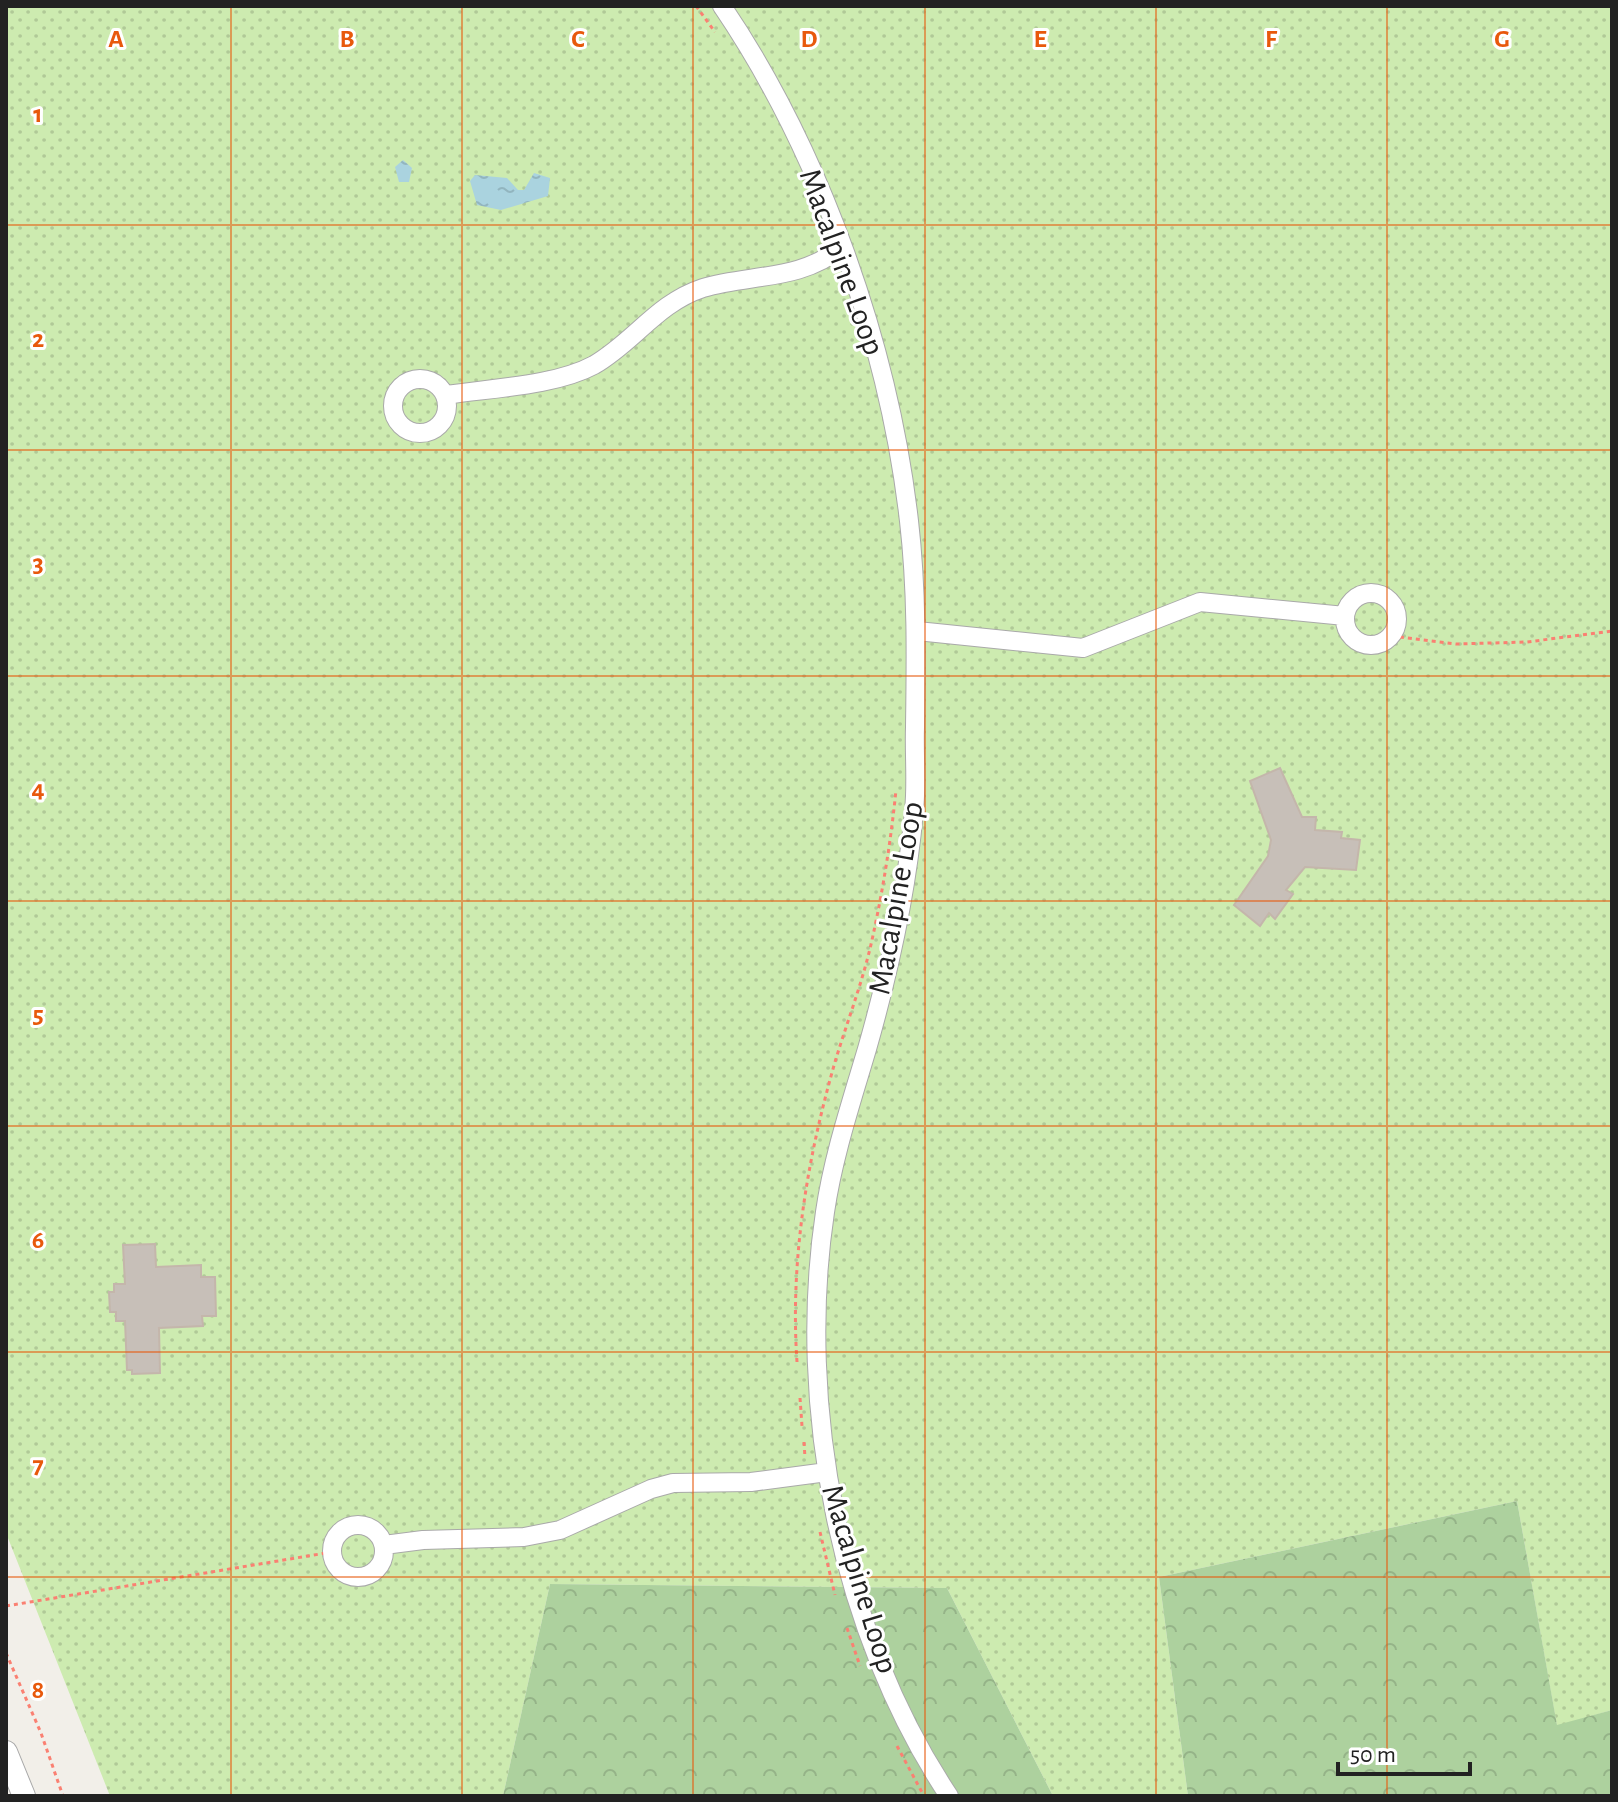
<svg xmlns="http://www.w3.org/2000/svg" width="1618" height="1802" font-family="'Alegreya Sans',sans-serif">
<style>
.grass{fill:url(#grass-dots)}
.forest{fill:url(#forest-crowns)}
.water{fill:url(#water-ripples)}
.building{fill:#c7bfb8;stroke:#c4b6ab;stroke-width:2}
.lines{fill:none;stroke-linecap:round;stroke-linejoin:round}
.minor-casing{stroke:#a9a9a9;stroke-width:20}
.tertiary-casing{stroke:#a9a9a9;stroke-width:24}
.path{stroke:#fa8072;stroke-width:3;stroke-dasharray:4 4;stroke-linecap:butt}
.minor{stroke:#fff;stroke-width:18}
.tertiary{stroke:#fff;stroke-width:22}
.grid{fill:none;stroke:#e8590c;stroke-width:2;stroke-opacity:0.55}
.labels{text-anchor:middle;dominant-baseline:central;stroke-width:6;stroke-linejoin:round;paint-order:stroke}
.street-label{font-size:32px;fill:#222;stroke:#fff}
.grid-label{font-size:26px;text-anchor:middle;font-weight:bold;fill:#e8590c;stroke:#fff;stroke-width:6;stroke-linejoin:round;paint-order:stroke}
</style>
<defs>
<pattern id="grass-dots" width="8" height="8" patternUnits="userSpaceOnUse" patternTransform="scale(2)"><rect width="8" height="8" fill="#cdebb0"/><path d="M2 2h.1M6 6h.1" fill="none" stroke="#b0c997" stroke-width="1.8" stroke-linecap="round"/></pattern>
<pattern id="forest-crowns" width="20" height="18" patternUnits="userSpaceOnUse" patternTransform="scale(2)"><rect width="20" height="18" fill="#add19e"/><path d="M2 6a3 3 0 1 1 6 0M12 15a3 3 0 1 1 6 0" fill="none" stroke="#95b388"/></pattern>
<pattern id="water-ripples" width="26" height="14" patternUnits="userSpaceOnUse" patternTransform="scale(2)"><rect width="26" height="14" fill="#aad3df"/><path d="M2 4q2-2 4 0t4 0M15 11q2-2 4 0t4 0" fill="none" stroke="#92b5bf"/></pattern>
</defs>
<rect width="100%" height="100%" fill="#f2efe9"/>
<path class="grass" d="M6 6H1612V1710L1557 1726 1517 1501 1159 1577 1188 1796H1053L947 1588 550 1584 503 1796H110L6 1533Z"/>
<path class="forest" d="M1517 1501 1557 1725 1612 1710V1796H1188L1159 1577Z
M550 1584 947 1588 1053 1796H503Z"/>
<path class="water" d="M403 160 412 168 409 182H399L395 167Z
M534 173 550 178 548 196 501 210 477 205 470 181 475 175 507 178 518 190H524Z"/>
<path class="building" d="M1280 768 1302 817H1316L1315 830 1342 832 1341 838 1360 840 1356 870 1305 867 1286 890 1293 894 1275 919 1269 913 1260 926 1234 905 1268 856 1271 840 1250 781Z
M155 1244 156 1267 201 1265V1277H215L216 1316H202L203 1326 159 1328 160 1373 132 1374V1370H127L125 1321H116V1312H110L109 1292H114V1284H125L123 1245Z"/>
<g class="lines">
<defs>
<path id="minor" d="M722 6C821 152 889 346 909 521 917 590 916 658 915 727 914 755 917 783 914 811 907 891 889 972 867 1049 851 1103 833 1157 825 1212 796 1405 840 1633 949 1796
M393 406a27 27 0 1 1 54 0a27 27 0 1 1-54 0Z
M446 395C491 388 555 386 594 365 634 342 657 303 703 288 749 274 802 281 841 247
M1345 619a26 26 0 1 1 52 0a26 26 0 1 1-52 0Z
M917 631 1083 648 1200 602 1345 616
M332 1551a26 26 0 1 1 52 0a26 26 0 1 1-52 0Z
M384 1545 423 1540 524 1537 560 1530 651 1489 673 1483 751 1482 827 1472"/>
<path id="tertiary" d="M6 1752 24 1796"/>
</defs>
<use href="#minor" class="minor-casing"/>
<use href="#tertiary" class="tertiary-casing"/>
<path class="path" d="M696 6 715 32
M1392 636 1456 644 1527 642 1612 631
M797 1362C790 1261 807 1159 835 1062 847 1022 863 981 872 940 883 890 891 840 896 790
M800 1398 802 1426
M804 1442 805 1458
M820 1532 835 1595
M6 1606 332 1552
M847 1628 860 1666
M6 1653 41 1733 63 1796
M897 1746 924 1796"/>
<use href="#minor" class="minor"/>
<use href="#tertiary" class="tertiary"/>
</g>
<path class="grid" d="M231 6V1796M462 6V1796M693 6V1796M925 6V1796M1156 6V1796M1387 6V1796M6 225H1612M6 450H1612M6 676H1612M6 901H1612M6 1126H1612M6 1352H1612M6 1577H1612"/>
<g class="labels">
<g class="street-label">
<text transform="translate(842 262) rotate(70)">Macalpine Loop</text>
<text transform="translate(896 898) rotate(-80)">Macalpine Loop</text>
<text transform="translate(860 1579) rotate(73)">Macalpine Loop</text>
</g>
</g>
<g class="grid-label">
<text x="116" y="47">A</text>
<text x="347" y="47">B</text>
<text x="578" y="47">C</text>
<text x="809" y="47">D</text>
<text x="1040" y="47">E</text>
<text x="1271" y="47">F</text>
<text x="1502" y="47">G</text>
<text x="38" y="122">1</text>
<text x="38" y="347">2</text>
<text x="38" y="572">3</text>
<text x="38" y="797">4</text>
<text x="38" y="1023">5</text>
<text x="38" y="1248">6</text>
<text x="38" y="1473">7</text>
<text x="38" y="1698">8</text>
</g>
<rect width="1618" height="1802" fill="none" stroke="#222222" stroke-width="16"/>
<path d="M1338 1762v12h132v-12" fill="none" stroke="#222222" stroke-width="4"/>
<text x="1350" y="1762" font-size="24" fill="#222222" stroke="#ffffff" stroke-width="6" paint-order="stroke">50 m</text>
</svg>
